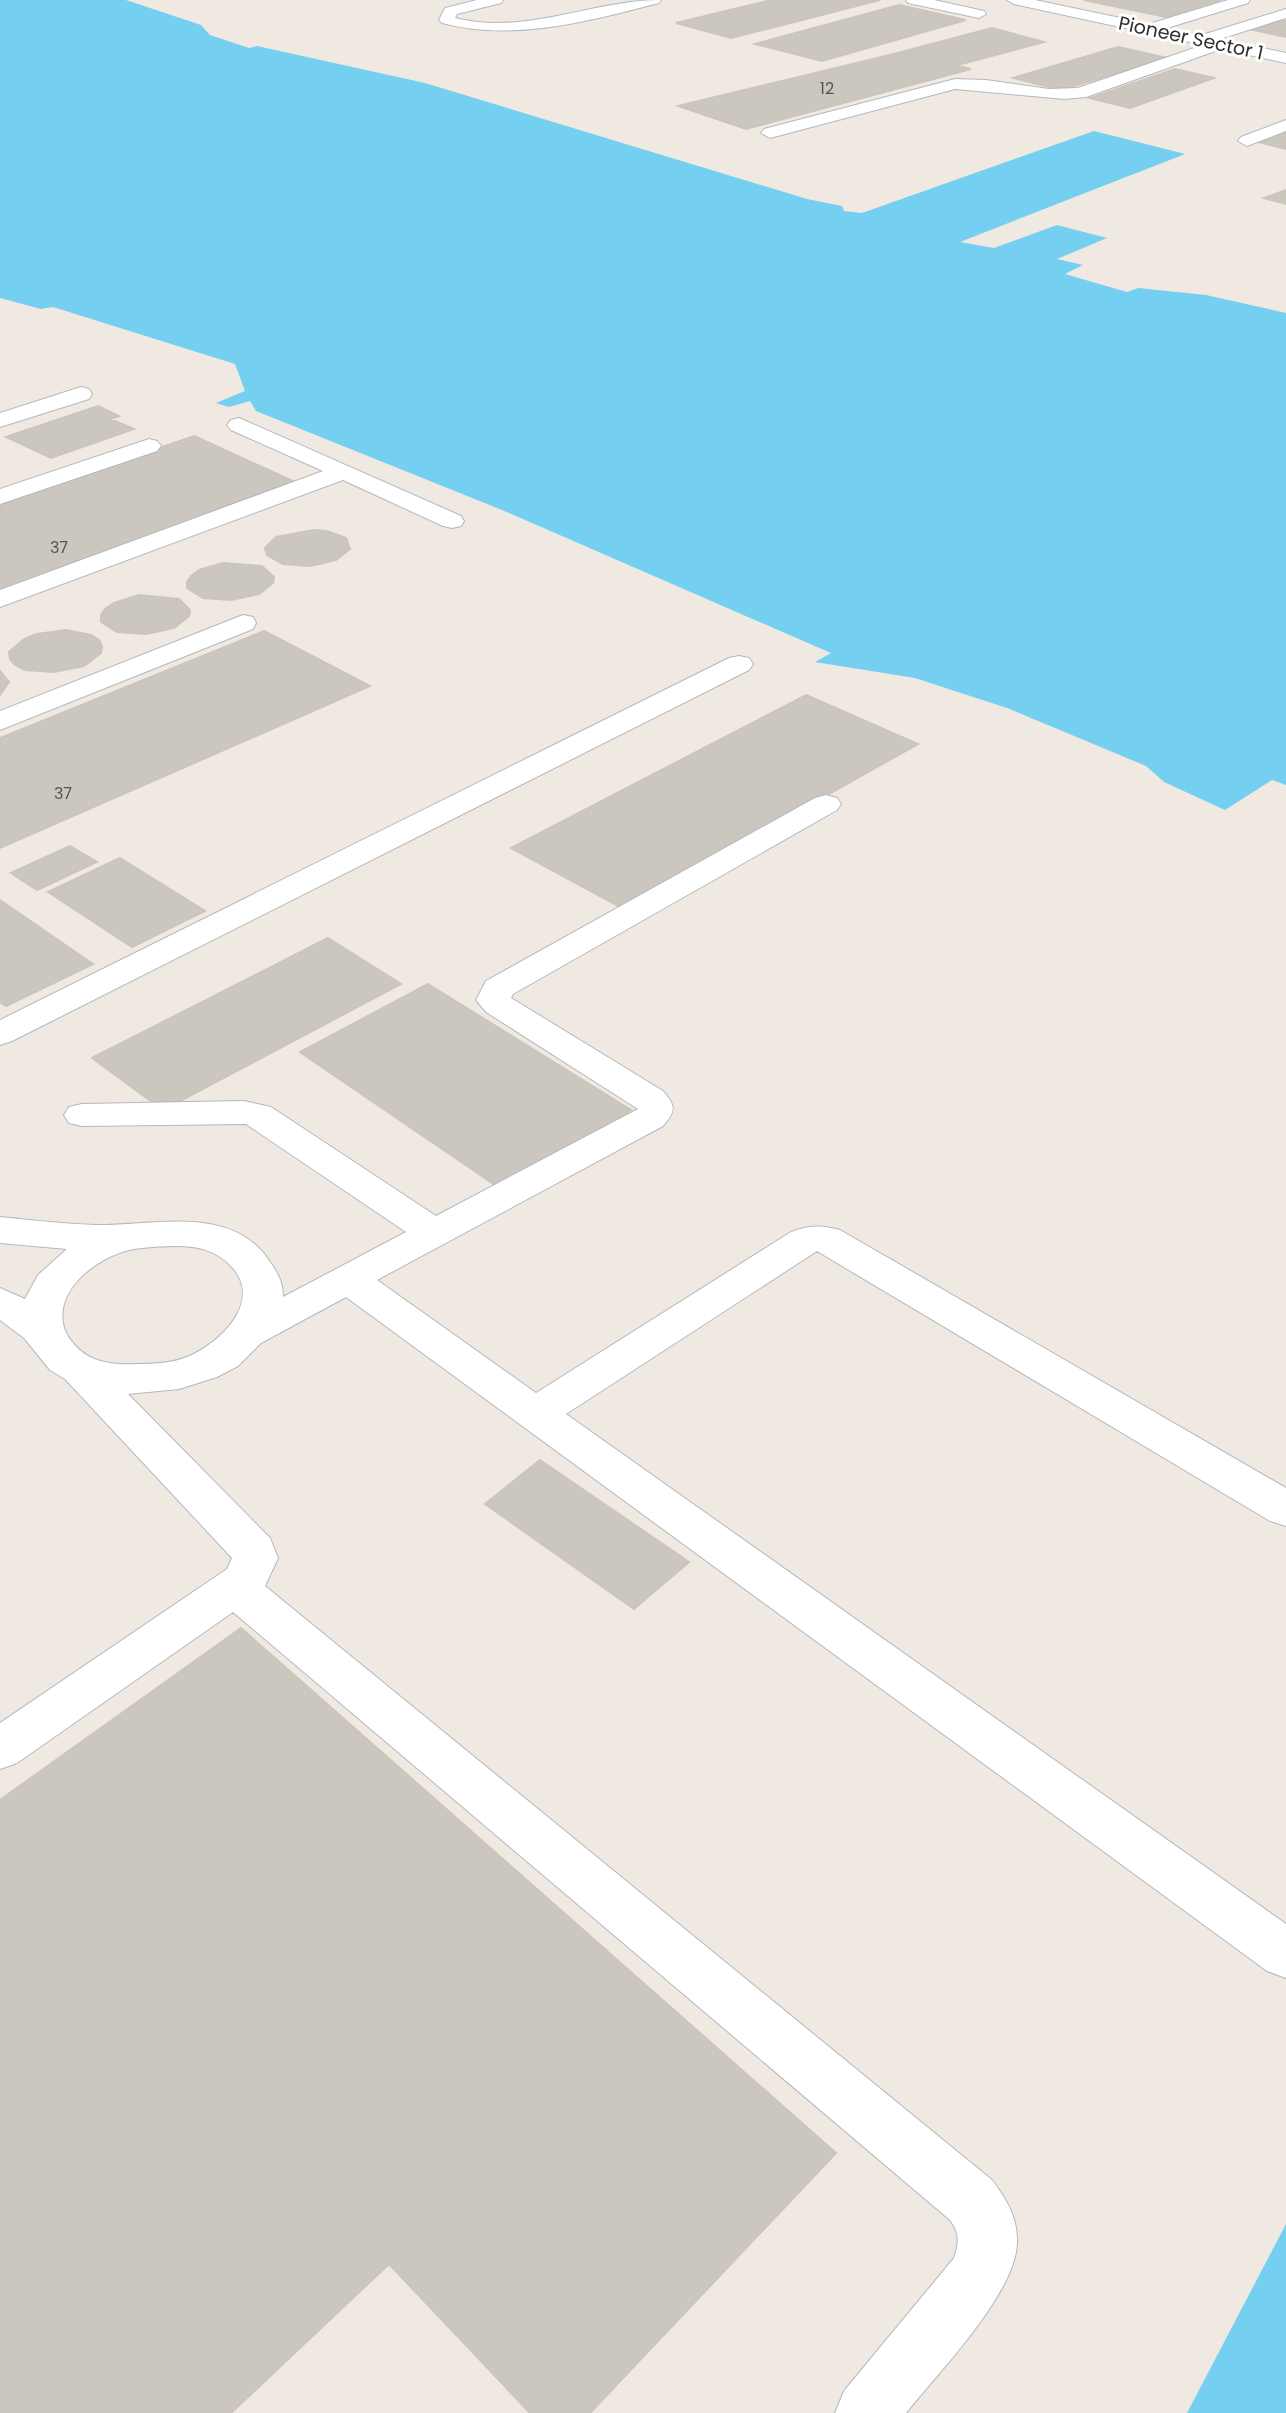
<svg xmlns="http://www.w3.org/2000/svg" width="1286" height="2413" font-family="Poppins,sans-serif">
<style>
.water{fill:#75cff0}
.building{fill:#cbc7bf;stroke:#cbc5ba;stroke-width:2}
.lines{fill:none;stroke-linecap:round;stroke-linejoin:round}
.minor-casing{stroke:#b4b7c1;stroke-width:2}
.minor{fill:#fff;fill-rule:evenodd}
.labels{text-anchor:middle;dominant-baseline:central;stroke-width:6;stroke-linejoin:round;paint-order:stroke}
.far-number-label{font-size:16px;fill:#555452}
.far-street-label{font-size:19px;fill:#2e2e2e;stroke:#fff}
</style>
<rect width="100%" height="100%" fill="#efe9e1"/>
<path class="water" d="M0 0H126L201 25 210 35 249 48 257 46 425 83 807 199 842 206 844 211 862 213 1094 131 1185 154 960 242 994 248 1057 225 1107 238 1057 259 1083 265 1065 274 1127 292 1138 288 1206 295 1286 313V785L1272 780 1225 810 1164 782 1146 766 1007 708 915 678 815 662 831 653 502 510 256 411 250 401 229 407 216 403 245 391 235 364 53 307 41 309 0 298Z
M1286 2224V2413H1187Z"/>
<path class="building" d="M771 0H880L731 38 676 23Z
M1084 0H1221L1166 17Z
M899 5 966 20 822 61 755 44Z
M1274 19 1286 21V37L1245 28Z
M992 28 1044 42 958 65 905 51Z
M1118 47 1167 58 1061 90 1013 78Z
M902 52 971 69 746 129 678 106Z
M1175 69 1214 78 1130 108 1090 98Z
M1286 131V149L1258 142Z
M1286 190V204L1264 198Z
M98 406 119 416 110 419 134 429 51 458 6 437Z
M194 436 295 482 0 591V503Z
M314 530 327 531 346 538 350 549 336 560 310 566 283 564 267 555 265 548 276 537Z
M223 563 262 566 274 577 273 583 259 594 231 600 203 598 187 588V582L191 576 199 570Z
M139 595 179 599 190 610 189 616 174 628 146 634 117 632 101 622V615L105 609 114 603Z
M66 630 91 635 99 640 102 646 101 653 84 666 54 672 25 670 15 665 10 659 9 652 24 639 37 634Z
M264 631 370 686 0 848V738Z
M0 671 9 682 0 695Z
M806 695 918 744 624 909 511 848Z
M70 846 97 862 37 890 11 873Z
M120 858 205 911 132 947 48 892Z
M0 900 93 964 6 1006 0 1002Z
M328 938 401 984 163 1110 92 1058Z
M428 984 631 1110 501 1189 300 1052Z
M540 1460 689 1562 634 1609 485 1504Z
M241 1628 836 2153 590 2413H530L389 2264 231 2413H0V1800Z"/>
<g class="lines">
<defs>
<path id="minor" d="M477 0H503L501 3 457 14 455 18C524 36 593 0 661 0L659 3C589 21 513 42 442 23L439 20 445 8Z
M906 0H934L984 11 986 14 979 18 908 3Z
M1007 0H1035L1149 24 1228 0H1250L1248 3 1167 28 1202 35 1286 9V18L1220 39 1286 53V63L1221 49 1086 97 1064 99 955 89 770 138 761 133 764 129 955 79 986 80 1049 89 1078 88 1203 45 1014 4Z
M1286 120V131L1247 146 1238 141 1241 137Z
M81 387 89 389 92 394 89 399 0 427V413Z
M239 418 461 516 464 521 461 526 452 528 443 526 343 480 0 607V590L323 471 231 430 227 425 231 420Z
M149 439 157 441 161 446 157 451 0 504V489Z
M243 615 253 617 256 623 253 629 0 730V711Z
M739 656 749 658 753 664 749 670 12 1041 0 1045V1020L729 658Z
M826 795 837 798 841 804 837 810 513 994 511 998 663 1091C676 1106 676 1111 663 1126L377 1280 536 1393 791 1232C809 1225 822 1225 840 1230L1286 1488V1526L1270 1521 817 1251 566 1414 1286 1924V1978L1267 1971 346 1297 261 1343 238 1366 217 1377 179 1389 128 1394 270 1538 278 1558 265 1586 992 2180C1007 2200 1018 2218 1017 2243 1016 2293 937 2374 906 2413H835L844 2391 954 2258C959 2243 960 2233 950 2220L233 1612 17 1763 0 1769V1723L227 1569 232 1558 65 1379 50 1370 24 1338 0 1320V1288L25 1299 38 1275 67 1249 0 1243V1217C32 1220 64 1224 96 1225 154 1226 232 1203 270 1262 278 1273 283 1283 283 1297L406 1232 246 1124 82 1126 69 1123 64 1115 69 1107 82 1104 244 1101 271 1107 436 1216 638 1109 486 1012 476 1000 486 981 815 798ZM176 1246C197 1246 215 1250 230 1265 265 1300 221 1343 187 1357 172 1363 155 1364 139 1364 124 1365 106 1364 92 1358 79 1352 65 1337 63 1323 57 1286 101 1255 134 1249 148 1247 163 1246 176 1246Z"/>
</defs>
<use href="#minor" class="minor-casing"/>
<use href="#minor" class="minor"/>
</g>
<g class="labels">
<g class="far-number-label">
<text x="827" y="88">12</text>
<text x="59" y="547">37</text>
<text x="63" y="793">37</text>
</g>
<g class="far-street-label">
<text transform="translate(1191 38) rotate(12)">Pioneer Sector 1</text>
</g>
</g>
</svg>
